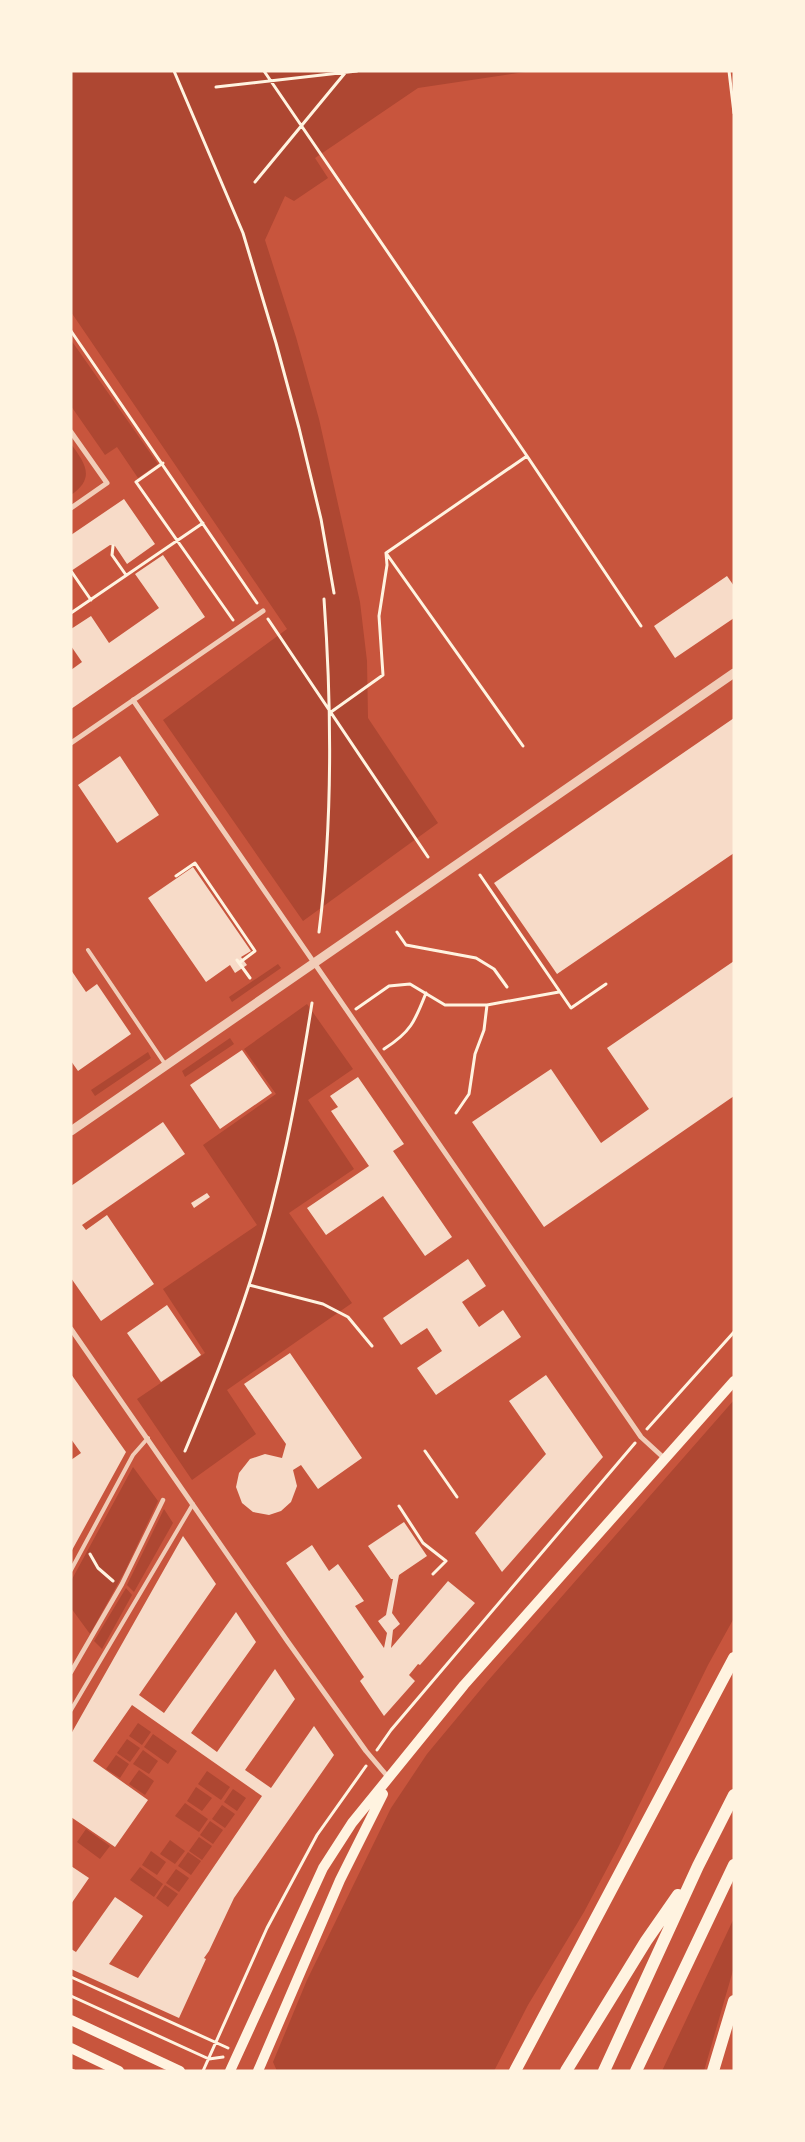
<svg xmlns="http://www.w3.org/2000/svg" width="805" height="2142" font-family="Figtree,sans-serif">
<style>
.green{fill:#ae4732}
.building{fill:#f7dbc8}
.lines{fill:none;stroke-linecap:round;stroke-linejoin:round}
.path{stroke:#fff3e0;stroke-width:3}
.service{stroke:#f1ccb7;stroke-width:4}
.pedestrian{stroke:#f1ccb7;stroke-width:4.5}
.minor{stroke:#f1ccb7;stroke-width:5}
.tertiary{stroke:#f1ccb7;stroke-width:9}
.secondary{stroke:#fff3e0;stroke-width:10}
.motorway{stroke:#fff3e0;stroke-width:12}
</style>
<rect width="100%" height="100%" fill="#c8553d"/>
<path class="green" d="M71 71H532L418 88 315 158 328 178 294 201 285 196 265 240 296 337 319 419 360 602 367 661 368 718 438 823 303 921 163 720 287 629 71 312Z
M71 340 158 464 138 478 117 447 105 455 71 406Z
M71 444C85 463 96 478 71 495Z
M278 964 281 968 232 1002 229 997Z
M307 1004 353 1069 308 1100 354 1169 289 1213 352 1303 227 1390 256 1434 192 1480 137 1399 205 1353 163 1289 257 1225 203 1145 276 1094 244 1049Z
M230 1038 234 1044 185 1077 182 1071Z
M148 1052 151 1058 95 1096 91 1090Z
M734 1400V1618L708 1665 619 1846 584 1912 528 2005 494 2071H277L273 2062 307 1980 391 1808 427 1754 486 1683Z
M133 1467 158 1501 125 1571 90 1634 71 1608V1581Z
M164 1509 173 1523 134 1592 127 1585Z
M126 1588 132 1595 102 1649 94 1641Z
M138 1723 151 1732 142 1745 129 1736Z
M153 1734 177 1751 168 1764 144 1747Z
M127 1739 140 1748 130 1762 117 1753Z
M143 1750 158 1761 149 1774 133 1764Z
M116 1755 129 1764 120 1778 106 1769Z
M139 1770 154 1781 145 1795 129 1784Z
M207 1771 230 1787 221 1800 198 1784Z
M196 1787 212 1798 202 1811 187 1801Z
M233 1789 246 1798 237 1811 224 1802Z
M185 1803 208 1819 199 1832 175 1816Z
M222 1805 235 1814 225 1828 212 1819Z
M210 1821 223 1830 213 1844 200 1835Z
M86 1829 110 1846 100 1859 77 1842Z
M199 1837 212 1846 202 1860 189 1851Z
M170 1840 185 1851 175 1864 160 1854Z
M151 1851 166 1862 157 1875 142 1865Z
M188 1852 201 1861 191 1875 178 1866Z
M140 1867 163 1884 154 1897 130 1880Z
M176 1869 189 1878 179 1892 166 1883Z
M165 1885 178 1894 168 1907 156 1898Z
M734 1918V1967L704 2071H662Z"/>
<path class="building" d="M124 499 155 544 127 564 115 546 110 545 71 571V535Z
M163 555 205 617 71 709V670L82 662 71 646V629L91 616 109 643 159 608 135 574Z
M727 576 734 586V618L675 658 654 626Z
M734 718V853L557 974 494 883Z
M120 756 159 815 117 843 78 785Z
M193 867 251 951 241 957 247 965 235 973 230 965 206 982 148 898Z
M734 961V1096L544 1227 472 1122 551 1069 601 1143 649 1109 607 1048Z
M71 970 86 992 97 984 131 1034 78 1071 71 1061Z
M242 1050 272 1093 220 1129 190 1085Z
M358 1077 404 1144 393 1151 452 1237 425 1256 383 1196 326 1235 307 1208 369 1166 331 1111 338 1107 330 1096Z
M163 1122 185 1154 82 1225 86 1230 107 1215 154 1284 101 1321 71 1278V1186Z
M207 1193 210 1197 194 1208 191 1203Z
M468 1259 486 1286 462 1302 479 1327 503 1310 521 1337 436 1395 417 1368 442 1351 427 1328 401 1345 383 1318Z
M167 1305 201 1355 161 1382 127 1333Z
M290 1353 362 1458 318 1489 301 1465 293 1470 297 1486 291 1502 281 1511 269 1515 253 1512 242 1503 236 1487 239 1473 250 1459 265 1454 282 1458 286 1444 244 1384Z
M71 1374 126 1452 71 1552V1460L81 1453 71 1439Z
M546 1375 603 1457 502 1572 475 1533 546 1454 509 1401Z
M404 1522 427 1556 399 1575 392 1613 400 1624 393 1630 391 1648 448 1581 475 1603 420 1665 418 1664 409 1675 415 1681 384 1716 360 1681 364 1677 286 1563 312 1545 329 1571 338 1564 364 1601 355 1606 384 1648 387 1633 378 1621 386 1615 393 1579H391L368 1546Z
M183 1536 216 1584 139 1695 164 1713 236 1612 256 1642 191 1733 217 1752 275 1669 295 1699 245 1770 271 1788 314 1726 334 1755 234 1898 209 1951 204 1958 206 1959 179 2018 71 1969V1949L76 1952 115 1897 143 1916 109 1964 138 1978 262 1796 132 1705 93 1761 148 1800 115 1847 71 1817V1734Z
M71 1866 89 1878 71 1904Z"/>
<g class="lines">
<path class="path" d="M174 71 243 233 276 343 299 428 321 519 334 593
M264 71 527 456 386 553 387 565 379 616 383 675 331 712
M729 71 734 113
M216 87 357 71
M255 182 345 73
M71 331 257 603
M527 456 641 626
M163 463 136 482 233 620
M113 546 112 555 126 575
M386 553 523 746
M71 571 91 600
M71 613 203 523
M268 619 428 857
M480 875 571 1008 606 984
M176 876 195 863 255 951 239 963
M319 932C333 821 332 711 324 599
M397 932 406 945 476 958 494 969 507 987
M237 960 250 978
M356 1009 389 986 410 984 445 1005H487L559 992
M384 1049C411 1032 415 1021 426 993
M456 1113 469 1094 475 1054 484 1030 487 1005
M249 1285 323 1304 348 1317 372 1346
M647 1429 734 1332
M185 1451C208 1396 231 1341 249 1285 279 1193 297 1098 312 1003
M425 1451 457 1497
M399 1506 423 1543 446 1561 433 1574
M90 1554 98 1568 113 1581
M377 1750 391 1730 635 1443
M71 1977 228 2048
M71 1996 209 2059 223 2057
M71 2070 74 2071
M203 2071 267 1928 317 1835 366 1766"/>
<path class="service" d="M88 950 165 1064
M71 1570 133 1455 148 1438
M71 1710 193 1504"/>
<path class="pedestrian" d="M71 1672 122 1584 163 1500"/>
<path class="minor" d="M71 432 107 483 71 508
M133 700 641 1437 665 1459
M71 743 263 611
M71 1329 288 1642 366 1751 388 1777"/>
<path class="tertiary" d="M71 1131 734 673"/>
<path class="secondary" d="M71 2020 180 2071
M71 2048 119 2071
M230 2071 323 1868 352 1823 464 1685 734 1381
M258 2071 340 1880 383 1794"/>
<path class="motorway" d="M515 2071 734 1658
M566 2071 646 1941 678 1895
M604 2071 698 1866 734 1795
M636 2071 734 1865
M713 2071 734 2001"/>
</g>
<rect width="805" height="2142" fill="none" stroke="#fff3e0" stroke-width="145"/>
</svg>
